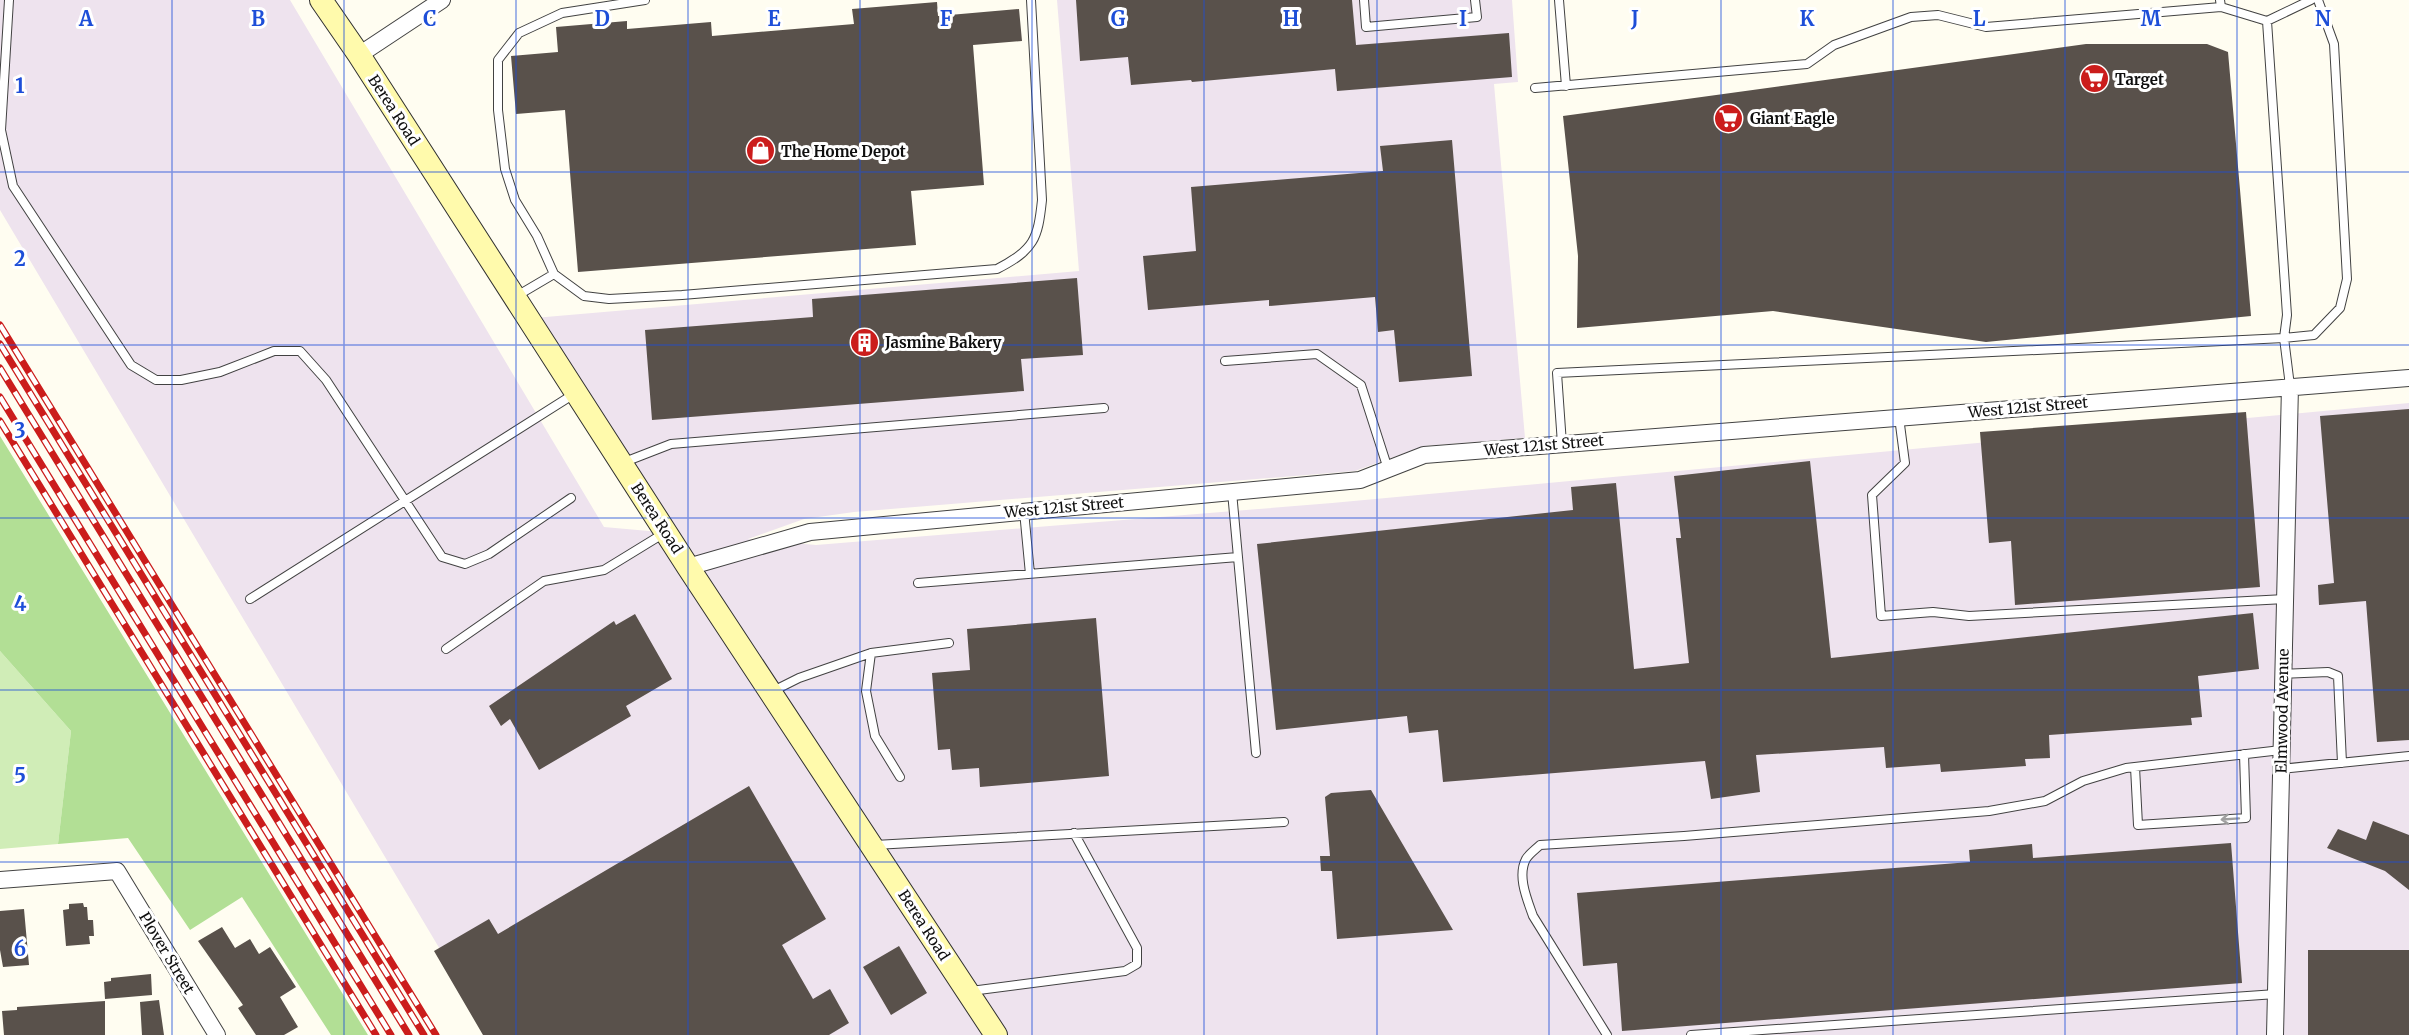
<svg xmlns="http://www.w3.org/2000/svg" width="2409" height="1035" font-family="Merriweather,serif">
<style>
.industrial{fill:#eee3ee}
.green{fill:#d0edb7}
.forest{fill:#b2df95}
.building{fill:#59514b}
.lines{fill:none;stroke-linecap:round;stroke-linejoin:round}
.lane-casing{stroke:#424242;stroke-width:10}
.street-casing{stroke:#424242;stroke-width:18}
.secondary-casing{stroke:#313131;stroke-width:24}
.lane{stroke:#fff;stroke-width:8}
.street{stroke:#fff;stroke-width:16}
.secondary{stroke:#fffaac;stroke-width:22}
.rail-casing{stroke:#cb1d1c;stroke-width:7}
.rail{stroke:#fff;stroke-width:4.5;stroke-dasharray:14;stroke-linecap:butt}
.oneway{stroke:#9f9f9f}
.grid{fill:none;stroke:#1d4ed8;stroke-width:1.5;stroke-opacity:0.55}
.labels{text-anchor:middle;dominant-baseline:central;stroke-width:6;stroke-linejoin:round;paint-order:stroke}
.poi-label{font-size:15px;font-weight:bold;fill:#0f0f0f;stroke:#fff;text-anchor:start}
.street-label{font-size:15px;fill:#0f0f0f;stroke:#fff}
.grid-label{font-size:20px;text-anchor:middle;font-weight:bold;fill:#1d4ed8;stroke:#fff;stroke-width:6;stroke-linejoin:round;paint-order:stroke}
</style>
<rect width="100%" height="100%" fill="#fffdf1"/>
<path class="industrial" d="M0 0H290L604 527 671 533 534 318 1079 271 1057 0H1512L1518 82 1494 84 1525 438 1424 446 1355 471 854 512 804 519 748 539 816 545 1332 503 2409 403V1035H491L0 210Z"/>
<path class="green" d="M0 651 71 731 58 844 0 849Z"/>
<path class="forest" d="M0 436 368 1035H331L242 897 190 930 128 838 58 844 71 731 0 651Z"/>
<path class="building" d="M1076 0H1352L1356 45 1509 33 1512 77 1337 91 1335 69 1192 82 1191 80 1131 85 1128 57 1080 61Z
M937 2 938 16 1019 9 1022 41 973 45 984 185 911 191 916 245 578 272 565 110 516 114 511 56 558 52 556 27 627 21V29L711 22 712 36 854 24 852 9Z
M2086 44H2207L2228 52 2251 316 1986 342 1773 311 1577 328 1578 256 1563 116Z
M1452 140 1472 376 1399 382 1394 330 1378 332 1375 297 1269 306V300L1148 310 1143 256 1196 251 1191 187 1383 171 1380 146Z
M1077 278 1083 355 1021 359 1024 391 652 420 645 330 813 317 812 299Z
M2409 409V740L2377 742 2366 601 2319 605 2318 585 2334 583 2320 416Z
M2246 412 2260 587 2015 605 2011 541 1989 543 1980 432Z
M1810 461 1831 658 2253 613 2259 669 2198 676 2202 717 2191 718 2192 725 2049 735 2050 758 2025 759 2026 766 1941 772 1940 764 1886 768 1884 747 1756 755 1760 792 1711 799 1705 761 1443 782 1438 730 1409 733 1407 716 1276 730 1257 544 1573 510 1571 487 1616 483 1634 669 1689 663 1676 538H1681L1674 476Z
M635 614 672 679 626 706 631 716 539 770 510 719 501 726 489 706 614 621 616 625Z
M1096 618 1109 776 980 787 979 768 952 770 950 749 938 750 932 673 970 670 967 629Z
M749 786 826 919 782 945 813 999 830 989 849 1023 829 1035H483L434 951 489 919 498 934Z
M1371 790 1385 814 1453 930 1337 939 1332 871H1321L1320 856H1330L1325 797 1331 793Z
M2373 821 2409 835V890L2385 871 2327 848 2338 829 2366 840Z
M2231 843 2242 983 1622 1031 1617 963 1583 966 1577 893 1970 862 1969 850 2032 844 2033 858Z
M83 903 84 907H87L88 920H93L94 936H89L90 944 66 946 63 910 69 909V904Z
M24 909 29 965 3 967 0 950V911Z
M222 927 235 948 250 939 259 954 270 947 296 987 280 997 298 1027 284 1035H256L238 1008 243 1005 198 941Z
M899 946 927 993 891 1015 863 967Z
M2308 950H2409V1035H2308Z
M151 974 152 995 105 999 104 982 111 981V978Z
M159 1000 164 1035H142L140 1002Z
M105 1001V1035H4L2 1011 17 1010V1007Z"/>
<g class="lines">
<defs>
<path id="lane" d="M9 0 1 130 13 186 131 365 156 380H181L220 372 274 351H300L326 380 442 557 465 564 489 554 571 498
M1364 0 1366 27 1477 17 1475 0
M1559 0 1566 86
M2221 7 2267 21 2287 315 2284 338 2290 386
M2267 21 2311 0
M1535 88 1807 64 1834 45 1911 17 1938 15 1986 27 2221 7 2220 0
M554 274 584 296 609 299 682 295 997 269C1034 250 1038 239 1042 200L1031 0
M515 297 554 274 537 236 515 200 505 169 498 110V60L519 33 562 13 645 0
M1225 361 1317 354 1361 385 1388 469
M1899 417 1905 463 1872 495 1881 616 1933 612 1969 616 2285 599
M1562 444 1557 373 2284 338 2314 335 2340 308 2347 279 2334 44 2318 0
M622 463 671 444 1104 408
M1232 492 1256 753
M1024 511 1030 574
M918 583 1238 557
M250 599 574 394
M446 649 544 581 604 570 666 532
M871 653 866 691 875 736 900 777
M2283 674 2328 672 2338 676 2342 763
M771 692 799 678 871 653 949 643
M2135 767 2138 825 2246 818 2244 754
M2280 769 2409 756
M875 845 1284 822
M971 991 1125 971 1137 964V948L1074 833
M1607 1035 1533 916C1527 899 1517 876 1526 859 1529 854 1536 849 1540 845L1684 836 1989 811 2045 801 2083 781 2126 768 2281 750
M1691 1035 2276 994"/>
<path id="street" d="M359 55 442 0
M688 567 810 532 1360 480 1424 455 2409 378
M0 880 117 871 217 1035
M2275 1035 2290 386"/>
<path id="secondary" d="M321 0 359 55 688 567 996 1035"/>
</defs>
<use href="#lane" class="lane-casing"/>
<use href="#street" class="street-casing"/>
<use href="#secondary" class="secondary-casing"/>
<use href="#lane" class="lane"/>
<use href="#street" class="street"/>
<use href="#secondary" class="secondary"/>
<defs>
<path id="rail" d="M0 325 436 1035
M0 344 424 1035
M0 368 409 1035
M0 397 391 1035
M0 421 376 1035"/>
</defs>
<use href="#rail" class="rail-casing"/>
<use href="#rail" class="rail"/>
</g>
<defs><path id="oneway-shaft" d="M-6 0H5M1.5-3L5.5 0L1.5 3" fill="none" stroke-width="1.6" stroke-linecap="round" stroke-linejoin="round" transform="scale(1.5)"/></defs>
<use class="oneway" href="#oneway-shaft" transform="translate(2230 819) rotate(176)"/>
<path class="grid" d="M172 0V1035M344 0V1035M516 0V1035M688 0V1035M860 0V1035M1032 0V1035M1204 0V1035M1377 0V1035M1549 0V1035M1721 0V1035M1893 0V1035M2065 0V1035M2237 0V1035M0 172H2409M0 345H2409M0 518H2409M0 690H2409M0 862H2409"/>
<defs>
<symbol id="supermarket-disc" viewBox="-11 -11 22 22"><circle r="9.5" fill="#cb1d1c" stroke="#fff"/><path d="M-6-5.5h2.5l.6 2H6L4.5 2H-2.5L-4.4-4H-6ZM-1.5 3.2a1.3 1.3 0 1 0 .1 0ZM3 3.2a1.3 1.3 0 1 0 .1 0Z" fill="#fff"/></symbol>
<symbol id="shop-disc" viewBox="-11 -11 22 22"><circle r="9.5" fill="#cb1d1c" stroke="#fff"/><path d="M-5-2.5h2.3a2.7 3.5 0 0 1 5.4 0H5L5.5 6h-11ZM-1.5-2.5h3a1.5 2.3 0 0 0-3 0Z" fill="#fff"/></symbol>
<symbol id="building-disc" viewBox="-11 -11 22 22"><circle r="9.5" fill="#cb1d1c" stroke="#fff"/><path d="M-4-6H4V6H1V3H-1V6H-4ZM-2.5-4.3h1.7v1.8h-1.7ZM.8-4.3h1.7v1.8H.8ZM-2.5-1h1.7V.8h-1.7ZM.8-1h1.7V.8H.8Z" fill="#fff"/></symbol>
</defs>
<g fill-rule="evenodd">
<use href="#supermarket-disc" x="2078" y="62" width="33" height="33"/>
<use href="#supermarket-disc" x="1712" y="102" width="33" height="33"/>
<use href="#shop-disc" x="744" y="134" width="33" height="33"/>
<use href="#building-disc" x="848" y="326" width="33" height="33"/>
</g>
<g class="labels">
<g class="poi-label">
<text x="2115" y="79">Target</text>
<text x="1750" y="118">Giant Eagle</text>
<text x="781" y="151">The Home Depot</text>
<text x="885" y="342">Jasmine Bakery</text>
</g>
<g class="street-label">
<text transform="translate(394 110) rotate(57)">Berea Road</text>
<text transform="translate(2028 407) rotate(-5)">West 121st Street</text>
<text transform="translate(1544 445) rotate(-5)">West 121st Street</text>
<text transform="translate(1064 507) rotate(-5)">West 121st Street</text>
<text transform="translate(657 518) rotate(57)">Berea Road</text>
<text transform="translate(2282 711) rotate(-89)">Elmwood Avenue</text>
<text transform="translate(924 925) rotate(57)">Berea Road</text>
<text transform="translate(167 953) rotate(59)">Plover Street</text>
</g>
</g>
<g class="grid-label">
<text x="86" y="26">A</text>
<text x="258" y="26">B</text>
<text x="430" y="26">C</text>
<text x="602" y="26">D</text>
<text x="774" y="26">E</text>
<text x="946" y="26">F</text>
<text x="1118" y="26">G</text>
<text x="1291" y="26">H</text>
<text x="1463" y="26">I</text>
<text x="1635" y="26">J</text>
<text x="1807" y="26">K</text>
<text x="1979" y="26">L</text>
<text x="2151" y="26">M</text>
<text x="2323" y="26">N</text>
<text x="20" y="93">1</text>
<text x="20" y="266">2</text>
<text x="20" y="438">3</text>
<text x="20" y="611">4</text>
<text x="20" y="783">5</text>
<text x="20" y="956">6</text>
</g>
</svg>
